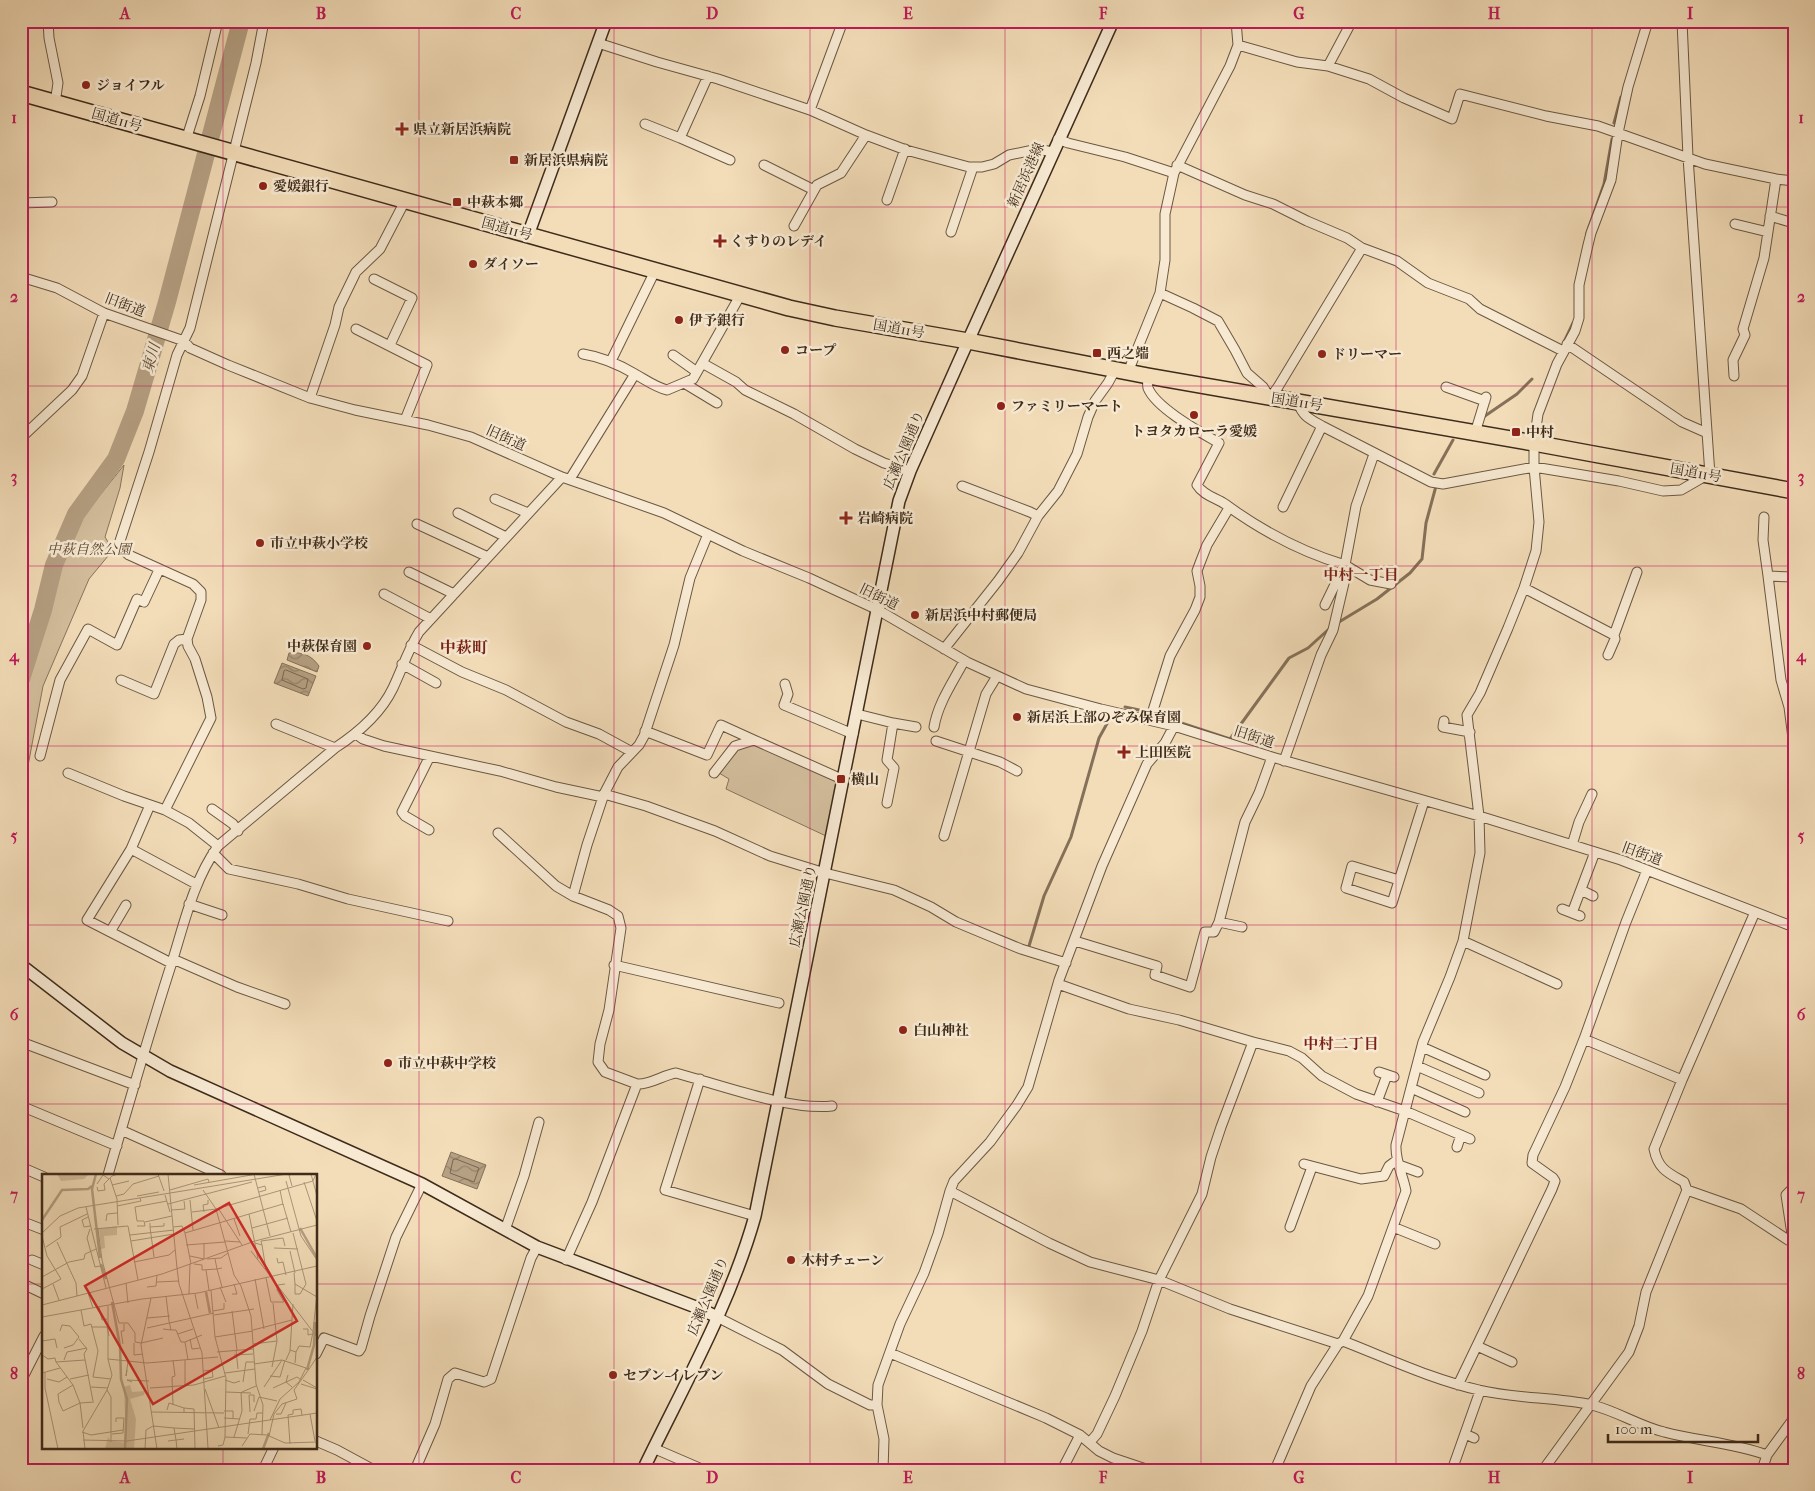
<svg xmlns="http://www.w3.org/2000/svg" width="1815" height="1491" font-family="'IM FELL French Canon','Noto Serif JP',serif">
<style>
.green{fill:#d4bf9e;stroke:#89755c}
.water{fill:url(#water-waves);stroke:#857159}
.lines{fill:none;stroke-linecap:round;stroke-linejoin:round}
.shore{stroke:#7a664e;stroke-width:1}
.stream{stroke:#857159;stroke-width:3}
.river{stroke:#b5a083;stroke-width:18}
.street-casing{stroke:#6b5842;stroke-width:11}
.secondary-casing{stroke:#3e2b1a;stroke-width:14}
.highway-casing{stroke:#3e2b1a;stroke-width:18}
.street{stroke:#f7e9d2;stroke-width:9}
.secondary{stroke:#f7e9d2;stroke-width:11}
.highway{stroke:#f3ddb9;stroke-width:15}
.grid{fill:none;stroke:#c2185b;stroke-width:1;stroke-opacity:0.55}
.poi-dot{fill:#8f2418;stroke:#f7e9d2;stroke-width:2}
.labels{text-anchor:middle;dominant-baseline:central;stroke-width:5;stroke-linejoin:round;paint-order:stroke}
.poi-label{font-size:14px;font-weight:bold;fill:#3e2b1a;stroke:#f7e9d2;text-anchor:start}
.street-label{font-size:14px;fill:#3e2b1a;stroke:#f7e9d2}
.park-label{font-size:14px;font-style:italic;fill:#5c4934;stroke:#f7e9d2}
.water-label{font-size:15px;font-style:italic;fill:#624e3a;stroke:#f7e9d2}
.neighbourhood-label{font-size:15px;font-weight:bold;fill:#7a1f14;stroke:#f7e9d2}
.quarter-label{font-size:16px;font-weight:bold;fill:#7a1f14;stroke:#f7e9d2}
.inset-river{fill:none;stroke:#b5a083;stroke-width:2.5}
.inset-road{fill:none;stroke:#ab9679;stroke-width:1}
.view{fill:#d62828;fill-opacity:0.15;stroke:#d62828;stroke-width:2.5}
.inset-edge{fill:none;stroke:#3e2b1a;stroke-width:2.5}
.neatline{fill:none;stroke:#c2185b;stroke-width:2}
.grid-label{font-size:16px;text-anchor:middle;font-weight:bold;fill:#c2185b}
</style>
<defs>
<pattern id="water-waves" width="16" height="10" patternUnits="userSpaceOnUse" patternTransform="scale(1.25)"><rect width="16" height="10" fill="#b5a083"/><path d="M0 5q4-4 8 0t8 0" fill="none" stroke="#95836a"/></pattern>
</defs>
<rect width="100%" height="100%" fill="#f3ddb9"/>
<filter id="stains"><feTurbulence type="fractalNoise" baseFrequency=".004" numOctaves="4"/><feColorMatrix values="0 0 0 0 .2 0 0 0 0 .09 0 0 0 0 .02 0 0 0 .5 -.17"/></filter>
<radialGradient id="worn" r=".72"><stop offset=".6" stop-color="#630" stop-opacity="0"/><stop offset="1" stop-color="#630" stop-opacity=".3"/></radialGradient>
<path class="green" d="M124 465 120 488 105 537 113 550 89 579 43 686 21 803V710L33 648 60 566 81 519Z
M752 744 838 782 826 836 726 789 729 779 719 773 738 749Z"/>
<path class="water" d="M289 653C303 652 311 655 319 666L317 672 287 660Z
M282 663 316 676 308 696 274 683Z
M451 1152 486 1165 477 1189 442 1176Z"/>
<g class="lines">
<path class="shore" d="M286 670 308 679 306 688 303 689 282 680 284 671Z
M456 1159 479 1168 474 1182 450 1173 453 1160Z"/>
<path class="stream" d="M1614 123 1621 97
M1587 233 1604 184 1612 139
M1564 342 1573 323
M1482 418 1517 394 1532 379
M1434 474 1453 440
M1339 622 1377 599 1410 573 1422 559 1426 523 1436 486
M1125 707 1144 711
M1154 714 1230 739 1289 658 1308 648 1329 629
M1029 946 1044 896 1071 837 1099 738 1109 720"/>
<path class="river" d="M21 679 43 610 54 565 76 514 116 459 135 411 167 302 241 21"/>
<defs>
<path id="street" d="M48 21 49 38 58 83 55 103
M1682 21 1688 157 1710 475
M598 43 657 62 718 79 810 110 866 135 906 150 969 167H982L994 164 1009 155 1038 149 1052 152
M1238 45 1297 62 1328 66 1369 79 1404 98 1452 119 1460 94 1546 116 1598 126 1705 164 1776 179 1794 181
M1328 66 1352 21
M708 76 680 138 730 160
M810 110 843 21
M645 124 680 138
M1058 139 1068 143 1125 157 1174 173
M186 140 200 96 218 21
M764 165 814 190
M1177 165 1245 195 1273 204 1307 221 1347 238 1362 248 1397 261 1428 283 1469 299 1480 309 1563 351
M887 200 905 149
M21 203 52 202
M1770 216 1790 222
M1735 224 1768 232
M794 226 817 185 841 173 866 135
M951 232 973 167
M21 277 57 288 104 313 184 341 190 348 228 365 310 398 355 410 428 425 471 437 562 477 664 513 743 551 809 578 878 610 967 662 1026 689 1101 709 1174 726 1272 757 1479 816 1621 860 1794 927
M374 279 412 298 390 345
M1160 293 1193 308 1218 321 1235 350 1247 373 1263 387 1270 398 1278 387 1362 248
M356 329 427 365 405 420
M1567 344 1682 422 1707 433
M583 354C602 357 618 364 635 374 646 380 655 387 667 390L693 379 741 294
M673 355 697 372
M611 361 655 271
M702 363 736 382 745 390 794 414 855 449 884 463 910 471
M1128 372 1160 293 1165 260V214L1174 173 1230 66 1238 45 1236 21
M1148 376C1148 379 1147 385 1148 388 1156 408 1200 432 1219 443L1197 485C1203 495 1216 498 1225 504 1262 531 1301 552 1345 565L1344 583 1333 630 1321 655 1284 761
M1734 376 1733 360 1745 335 1743 329 1764 258 1776 179
M684 383 717 403
M1446 387 1485 401
M310 398 335 325 339 307 356 272 380 249 405 201
M1298 402C1302 416 1310 419 1322 426L1431 482 1443 484 1534 467 1619 481 1663 491 1681 490 1707 475
M1475 433 1486 397
M21 438 72 390 82 376 104 313
M1374 454 1356 506 1345 565 1370 580 1391 584
M570 479 635 374
M962 486 1030 512 1038 516
M495 499 528 513
M1283 507 1322 426
M458 513 506 537
M1764 517 1763 540 1768 576 1794 577
M417 524 488 557
M409 572 454 594
M1768 576 1781 680 1789 707 1794 746
M1524 588 1614 635 1615 639 1608 655
M384 594 431 619
M1325 605 1343 568
M1614 635 1637 572
M411 645 462 672 506 690 566 722 599 734 632 752
M944 649 998 581 1018 553 1038 516 1058 491 1077 454 1088 417 1095 401 1108 383 1115 370
M402 664 436 683
M121 680 154 694 174 644 179 640 187 639
M785 684 788 694 784 705 853 734
M1786 697 1794 686
M857 714 893 723 887 760 894 768 887 803
M1150 720 1170 656 1195 610 1200 597V586L1197 571 1200 563 1207 545 1229 508
M1444 721 1443 727 1470 732
M893 723 916 727
M276 724 335 748
M934 727C938 703 953 682 964 661
M645 731 707 755 721 725 754 740
M356 734 363 739 384 746 500 771 556 787 603 797 604 794 646 806 715 831 770 856 825 873 894 890 931 907 956 922 1021 949 1066 963
M936 741 1000 762 1017 771
M40 756 60 680 88 629 117 645 137 599 144 602 159 570
M68 773 124 796 165 810
M714 773 735 746 754 740 844 780
M604 794 618 767 639 745 644 736 674 645 690 578 708 534
M150 805 131 849 87 920 171 963
M212 809 233 824 238 831
M429 830 405 816 402 812 430 756
M498 833 556 886 573 896 587 845 603 797
M944 836 986 694 997 676
M1572 845 1579 822 1592 794
M218 846 189 823 165 810 211 718 207 697 195 659 188 646 187 639 201 600V592L193 584 129 555 121 548 120 541 149 452 177 355 190 328 256 63 264 21
M131 849 196 884
M213 853 229 869 298 884 348 899 448 921
M1399 880 1352 866 1346 888 1392 903 1424 801
M1581 890 1593 896
M573 896 609 910 618 916 621 928 609 1010 600 1044 598 1062 605 1072 637 1084
M189 904 222 915
M1562 909 1580 916
M1755 912 1682 1080 1654 1149C1658 1169 1668 1173 1684 1182L1687 1190 1741 1209 1788 1240 1793 1241 1786 1195 1794 1187
M1572 913 1595 852
M1242 927 1219 922 1245 822 1259 793 1272 757
M110 932 126 905
M1075 941 1157 966 1155 975 1190 987 1205 932H1214L1219 922
M1463 941 1557 984
M173 959 237 987 285 1004
M614 965 779 1003
M1058 984 1129 1009 1179 1020 1253 1042 1289 1051 1302 1058 1322 1076 1356 1094 1405 1111 1470 1139
M1584 1039 1682 1080
M21 1042 135 1085
M1422 1047 1485 1075
M1417 1066 1479 1093
M1379 1072 1394 1077
M700 1079 665 1190 755 1216
M1411 1088 1465 1112
M1377 1102 1387 1075
M21 1106 117 1146
M121 1130 221 1175
M1457 1147 1461 1135
M1304 1164 1361 1179 1384 1176 1389 1166 1397 1160
M1399 1165 1418 1172
M21 1167 44 1177
M108 1175C129 1103 150 1030 173 959 185 920 194 880 218 846L335 748C358 733 381 713 393 688 402 669 408 650 419 632L562 477
M950 1191 1049 1243 1090 1262 1159 1280 1230 1309 1338 1344
M21 1221 44 1230
M1290 1227 1312 1167
M1393 1227 1435 1244
M505 1230 524 1176 539 1122
M32 1260 44 1265
M566 1260 592 1202 637 1084C650 1085 663 1075 676 1073 717 1084 791 1111 832 1106
M21 1283 44 1294
M717 1317 782 1350 828 1384 870 1405H877
M1343 1341C1387 1358 1433 1380 1479 1390 1516 1399 1555 1397 1592 1405 1617 1411 1639 1426 1664 1432 1698 1441 1734 1443 1767 1455
M1477 1346 1512 1362
M890 1353 1046 1418 1080 1435 1099 1451 1113 1458 1149 1470
M316 1354 324 1338 359 1351 361 1348 370 1316 396 1237 422 1184
M21 1381 44 1336
M1458 1385 1552 1189 1555 1181 1553 1178 1532 1163 1533 1155 1565 1087 1584 1039 1626 922 1647 870
M1465 1434 1474 1438
M316 1441 337 1450 374 1470
M1090 1442 1097 1434 1115 1396 1142 1331 1159 1280 1202 1194 1211 1157 1221 1127 1253 1042
M653 1448 704 1470
M263 1470 274 1447
M415 1470 435 1424 448 1379 455 1373 484 1382 491 1379 531 1258 537 1247
M883 1470 884 1439 877 1405 878 1385 900 1324 924 1273 938 1234 950 1191 954 1181 990 1142 1017 1105 1028 1087 1059 980 1102 866 1147 764 1165 743 1174 726
M1062 1470 1080 1435
M1275 1470 1311 1386 1338 1344 1343 1341 1368 1296 1406 1191C1403 1175 1395 1161 1396 1145L1423 1042 1450 977 1463 941 1480 853 1479 816 1467 715 1480 693 1508 628 1524 588 1536 551 1539 522 1534 467V443L1538 414 1557 364 1575 331 1579 318V285L1588 245 1591 233 1611 180 1618 133 1628 87 1648 21
M1452 1470 1480 1391
M1543 1470 1629 1352 1639 1326 1646 1292 1687 1190
M1762 1470 1767 1455 1794 1418"/>
<path id="secondary" d="M528 235 606 21
M21 965 122 1043 170 1071 422 1184 537 1247 701 1309 717 1317
M643 1470C683 1387 730 1305 755 1216L899 501 910 471 968 341 1113 21"/>
<path id="highway" d="M21 93 789 308 835 318 968 341 1148 376 1534 443 1794 491"/>
</defs>
<use href="#street" class="street-casing"/>
<use href="#secondary" class="secondary-casing"/>
<use href="#highway" class="highway-casing"/>
<use href="#street" class="street"/>
<use href="#secondary" class="secondary"/>
<use href="#highway" class="highway"/>
</g>
<path class="grid" d="M223 21V1175M419 21V1470M614 21V1470M810 21V1470M1005 21V1470M1201 21V1470M1396 21V1470M1592 21V1470M21 207H1794M21 386H1794M21 566H1794M21 746H1794M21 925H1794M21 1104H1794M21 1284H44M316 1284H1794M223 1447V1470"/>
<g class="poi-dot">
<circle cx="86" cy="85" r="5"/>
<path d="M399.5 121.5h5v5h5v5h-5v5h-5v-5h-5v-5h5z"/>
<rect x="509" y="155" width="10" height="10" rx="2.5"/>
<circle cx="263" cy="186" r="5"/>
<rect x="452" y="197" width="10" height="10" rx="2.5"/>
<path d="M717.5 233.5h5v5h5v5h-5v5h-5v-5h-5v-5h5z"/>
<circle cx="473" cy="264" r="5"/>
<circle cx="679" cy="320" r="5"/>
<circle cx="785" cy="350" r="5"/>
<rect x="1092" y="348" width="10" height="10" rx="2.5"/>
<circle cx="1322" cy="354" r="5"/>
<circle cx="1001" cy="406" r="5"/>
<circle cx="1194" cy="415" r="5"/>
<rect x="1511" y="427" width="10" height="10" rx="2.5"/>
<path d="M843.5 510.5h5v5h5v5h-5v5h-5v-5h-5v-5h5z"/>
<circle cx="260" cy="543" r="5"/>
<circle cx="915" cy="615" r="5"/>
<circle cx="367" cy="646" r="5"/>
<circle cx="1017" cy="717" r="5"/>
<path d="M1121.5 744.5h5v5h5v5h-5v5h-5v-5h-5v-5h5z"/>
<rect x="836" y="774" width="10" height="10" rx="2.5"/>
<circle cx="903" cy="1030" r="5"/>
<circle cx="388" cy="1063" r="5"/>
<circle cx="791" cy="1260" r="5"/>
<circle cx="613" cy="1375" r="5"/>
</g>
<g class="labels">
<g class="poi-label">
<text x="96" y="85">ジョイフル</text>
<text x="413" y="129">県立新居浜病院</text>
<text x="524" y="160">新居浜県病院</text>
<text x="273" y="186">愛媛銀行</text>
<text x="467" y="202">中萩本郷</text>
<text x="730" y="241">くすりのレデイ</text>
<text x="483" y="264">ダイソー</text>
<text x="689" y="320">伊予銀行</text>
<text x="795" y="350">コープ</text>
<text x="1107" y="353">西之端</text>
<text x="1332" y="354">ドリーマー</text>
<text x="1011" y="406">ファミリーマート</text>
<text x="1194" y="431" text-anchor="middle">トヨタカローラ愛媛</text>
<text x="1526" y="432">中村</text>
<text x="857" y="518">岩崎病院</text>
<text x="270" y="543">市立中萩小学校</text>
<text x="925" y="615">新居浜中村郵便局</text>
<text x="357" y="646" text-anchor="end">中萩保育園</text>
<text x="1027" y="717">新居浜上部のぞみ保育園</text>
<text x="1135" y="752">上田医院</text>
<text x="851" y="779">横山</text>
<text x="913" y="1030">白山神社</text>
<text x="398" y="1063">市立中萩中学校</text>
<text x="801" y="1260">木村チェーン</text>
<text x="623" y="1375">セブン-イレブン</text>
</g>
<g class="street-label">
<text transform="translate(117 120) rotate(16)">国道11号</text>
<text transform="translate(1026 175) rotate(-66)">新居浜港線</text>
<text transform="translate(507 229) rotate(15)">国道11号</text>
<text transform="translate(125 305) rotate(21)">旧街道</text>
<text transform="translate(899 329) rotate(10)">国道11号</text>
<text transform="translate(1297 402) rotate(9)">国道11号</text>
<text transform="translate(506 438) rotate(24)">旧街道</text>
<text transform="translate(904 450) rotate(-67)">広瀬公園通り</text>
<text transform="translate(1696 473) rotate(10)">国道11号</text>
<text transform="translate(879 597) rotate(26)">旧街道</text>
<text transform="translate(1254 737) rotate(18)">旧街道</text>
<text transform="translate(1642 854) rotate(20)">旧街道</text>
<text transform="translate(803 906) rotate(-78)">広瀬公園通り</text>
<text transform="translate(708 1296) rotate(-67)">広瀬公園通り</text>
</g>
<g class="park-label">
<text x="89" y="549">中萩自然公園</text>
</g>
<g class="water-label">
<text transform="translate(151 358) rotate(-74)">東川</text>
</g>
<g class="neighbourhood-label">
<text x="1361" y="575">中村一丁目</text>
<text x="1341" y="1044">中村二丁目</text>
</g>
<g class="quarter-label">
<text x="464" y="647">中萩町</text>
</g>
</g>
<g transform="translate(42 1174)">
<rect width="275" height="275" fill="#f3ddb9"/>
<path d="M75 52V61L62 62 63 74 59 75 57 55Z" fill="#d4bf9e"/>
<path d="M47 0 42 5 19 7 15 0ZM88 211 90 218 103 217 102 221 88 225 94 245 92 275H63L66 263 69 267 84 269 82 213Z" fill="#d4bf9e"/>
<path class="inset-river" d="M54 0 50 15 58 84M0 46 20 16 46 15 50 12M258 54 275 84M59 90 64 105M164 118 168 139M70 128 78 172 79 205 85 225 83 275M265 196 272 171 273 148M221 275 227 259"/>
<path class="inset-road" d="M116 0 122 17M126 0 135 94M212 0 228 62M269 0 275 22M68 4 75 25 76 51M244 7 259 62 275 86M262 8 275 47M55 10 61 1 67 5M70 11 87 7M152 11 215 0M250 12 247 1 252 0M55 13 56 17 63 16 62 10 70 2 76 0M216 14 223 12 224 16 217 18M128 16 166 5 167 8M161 16 174 35 271 7 274 0M238 16 241 31M123 21 128 38M74 22 82 20 91 10 117 2M95 22 117 18M148 26 151 56M126 30 210 8M75 32 99 27 98 24M44 33 64 114M176 34 200 71M174 35 192 101 199 112 209 142 214 210 221 231 220 261M130 36 143 35 142 27M150 38 174 35M162 38 161 31 166 30V26M207 40 216 85M46 43 40 46 42 53 48 52M192 45 198 62M64 47 65 40 75 39M103 48 130 42M108 49V53L122 52V49M95 52H103L102 47H95L93 33 125 27M108 53 112 83M131 53 140 52 143 59 149 90M210 54 246 44M48 55 45 64 53 93 58 92M52 55 86 52 96 106M56 55 60 86 77 149H86L93 159V168L99 169M0 59 18 42 36 34 245 0M143 59 241 30 249 58M251 59 264 110 258 120H253V110M88 61 132 56M0 62 5 82 19 105 0 115M89 67 132 60M183 67 198 68M15 68 34 109 35 122M213 69 220 71 219 67 241 64 243 72M144 71 183 68M220 71 224 96M4 73 19 63 18 53 45 40M232 74 256 75M209 77 275 163M248 77 253 99M148 82 162 85V69M235 84 236 89 241 88 244 101M165 85 179 84 186 79M173 85 175 95 180 94M92 88 127 81 133 76M152 90 160 91V96L175 95 180 113M135 94 137 110 160 179 166 274M164 96 167 116M252 99 253 110 275 123M0 103 27 88 42 85 43 80 54 75M224 104 229 128H242L235 116 236 111 243 110M213 105 222 155M115 108 137 107M84 109 86 129M11 110 17 126M105 113 114 112 115 101M178 113 184 128M169 116 173 163 184 204 183 263 181 271 176 272M46 119 51 134M147 120 148 90M153 120 156 135M190 120H195L192 110M124 122 127 147M109 124 99 171 115 275M0 131 120 100 213 67 275 51M57 133 60 146 65 145M39 136 42 152 49 150 56 177 51 203M171 137 182 135V129M190 137 195 176M172 141 212 135M0 143 100 125 156 119 275 92M105 144 128 142M50 153H65L67 162M105 154 172 139M121 155 129 156 127 147M261 155H266V161L270 160M129 156H134L139 168H143M211 156 250 146M18 157 20 151 28 152 37 163 31 171 22 174M271 157 275 120M136 160 151 155M274 160 275 145M173 163 211 157M37 165 45 175 42 180 51 227M148 165 150 175 158 174M0 167 13 165 15 174M92 169V181L101 180M99 169 121 164M81 170 79 157H82V150M211 170 235 167M194 176 196 195M248 176 254 178 253 189M175 178 211 175M254 178 257 172 268 173 271 158M0 181 6 185 13 184 14 188 43 186M192 181 211 180M66 185 105 189 176 183M22 186 25 178 45 174M131 186 133 202 130 203 131 231M143 186V211M146 186 143 168 160 161M244 186 248 177 251 130M14 188 31 211 38 229 52 228M212 190 240 186M230 193 235 167 231 129M85 196 84 202 86 187M161 197 170 196 171 203 162 205M3 198V214L16 275M0 199 18 194M183 199 213 195M246 201 244 208 250 213M228 202 238 203 243 186M51 203 69 205M5 205 17 208 25 203M28 205 47 201M183 206 192 209 198 207M261 206 275 214M90 208 85 206 107 207M201 208 204 188H212M259 210 275 215M31 211 16 220 17 228 21 237 38 229 41 254M49 213 66 214M222 213 240 186 267 195 275 183M108 214 152 211 183 202M231 214 255 203 258 205M163 215 177 254M65 216 69 223V268M184 218 209 219M200 218 214 212M125 236 127 229 142 234M182 237H191V244M212 237 217 223 235 227M109 238 182 239M208 238 207 221H212V228M142 239V234L152 235 153 274M234 240H239L244 229M268 240 273 267M182 244 198 245M228 246 238 225 257 208 264 194M132 254 152 255M40 258 49 261 81 256M70 260 81 259 82 244H74V248M206 260 208 245H214L215 239H221M227 262 232 240 240 230 255 225 252 216 267 195M183 263 205 264M192 263 200 237 199 218M41 266 85 267 275 239M248 270 246 241 251 240V236L259 235 260 241M200 272 208 260 225 261 243 269 275 268M43 275 41 257 65 216 70 201 66 185V132M103 275 104 256 111 252 132 254 134 266 126 267M135 275 134 266 142 265"/>
<path class="view" d="M187 29 255 147 111 230 43 112Z"/>
<rect width="275" height="275" class="inset-edge"/>
</g>
<rect width="1815" height="1491" fill="none" stroke="#f3ddb9" stroke-width="55"/>
<path d="M1608 1434v8h150v-8" fill="none" stroke="#3e2b1a" stroke-width="2.5"/>
<text x="1615" y="1434" font-size="15" fill="#3e2b1a" stroke="#f7e9d2" stroke-width="4" paint-order="stroke">100 m</text>
<rect x="28" y="28" width="1760" height="1436" class="neatline"/>
<g class="grid-label">
<text x="125" y="19">A</text>
<text x="321" y="19">B</text>
<text x="516" y="19">C</text>
<text x="712" y="19">D</text>
<text x="908" y="19">E</text>
<text x="1103" y="19">F</text>
<text x="1299" y="19">G</text>
<text x="1494" y="19">H</text>
<text x="1690" y="19">I</text>
<text x="14" y="123">1</text>
<text x="1801" y="123">1</text>
<text x="14" y="302">2</text>
<text x="1801" y="302">2</text>
<text x="14" y="482">3</text>
<text x="1801" y="482">3</text>
<text x="14" y="661">4</text>
<text x="1801" y="661">4</text>
<text x="14" y="841">5</text>
<text x="1801" y="841">5</text>
<text x="14" y="1020">6</text>
<text x="1801" y="1020">6</text>
<text x="14" y="1200">7</text>
<text x="1801" y="1200">7</text>
<text x="14" y="1379">8</text>
<text x="1801" y="1379">8</text>
<text x="125" y="1483">A</text>
<text x="321" y="1483">B</text>
<text x="516" y="1483">C</text>
<text x="712" y="1483">D</text>
<text x="908" y="1483">E</text>
<text x="1103" y="1483">F</text>
<text x="1299" y="1483">G</text>
<text x="1494" y="1483">H</text>
<text x="1690" y="1483">I</text>
</g>
<rect width="100%" height="100%" filter="url(#stains)"/>
<rect width="100%" height="100%" fill="url(#worn)"/>
</svg>
